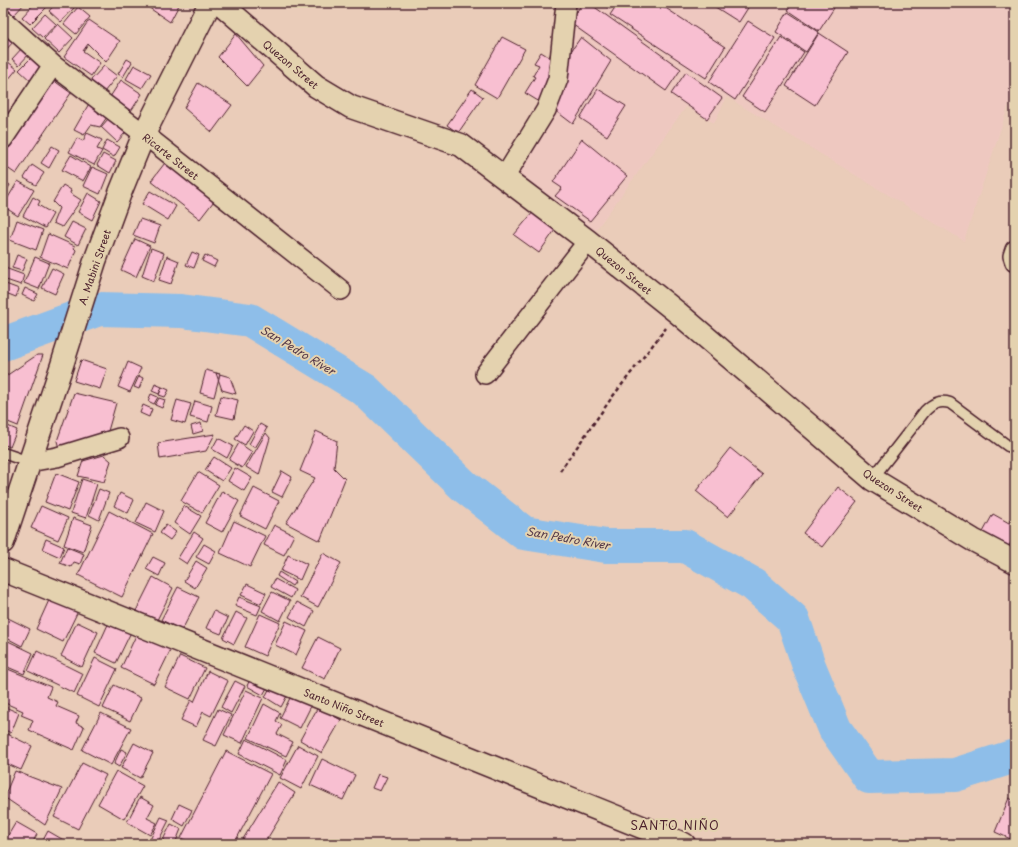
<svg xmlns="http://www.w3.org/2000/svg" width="1018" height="847" font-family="'Playpen Sans',sans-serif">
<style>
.built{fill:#eec8c0}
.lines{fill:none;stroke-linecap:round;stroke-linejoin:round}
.river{stroke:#8ebee9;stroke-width:34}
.building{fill:#f8bfd1;stroke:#4a1f2b}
.service-casing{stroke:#4a1f2b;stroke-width:13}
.minor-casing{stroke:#4a1f2b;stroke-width:22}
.tertiary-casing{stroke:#4a1f2b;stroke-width:25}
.secondary-casing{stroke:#4a1f2b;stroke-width:25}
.path{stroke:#4a1f2b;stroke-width:2.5;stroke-dasharray:4 3;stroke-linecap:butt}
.service{stroke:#e4d2af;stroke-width:10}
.minor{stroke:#e4d2af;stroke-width:19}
.tertiary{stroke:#e4d2af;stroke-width:22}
.secondary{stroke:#e4d2af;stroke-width:22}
.labels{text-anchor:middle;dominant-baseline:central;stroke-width:4;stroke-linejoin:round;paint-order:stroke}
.street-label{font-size:10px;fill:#4a1f2b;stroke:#e4d2af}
.water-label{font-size:11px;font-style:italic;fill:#543748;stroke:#e4d2af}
.quarter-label{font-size:12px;letter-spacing:1px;fill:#4a1f2b;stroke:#e4d2af}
</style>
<rect width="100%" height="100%" fill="#eaccb9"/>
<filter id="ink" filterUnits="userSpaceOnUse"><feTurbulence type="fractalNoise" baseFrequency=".025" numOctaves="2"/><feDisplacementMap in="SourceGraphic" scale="8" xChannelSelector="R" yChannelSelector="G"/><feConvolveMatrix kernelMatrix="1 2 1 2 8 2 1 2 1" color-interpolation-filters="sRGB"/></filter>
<g filter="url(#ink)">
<path class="built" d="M570 3H1015V85L964 241 727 97 714 123 686 107 595 231 516 172 549 113Z"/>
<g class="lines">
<path class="river" d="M3 344 99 309 181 311 250 320 365 390 464 486 524 533 606 546H685L753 584 793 619 809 666 835 729 869 777 955 775 1015 756"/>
</g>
<path class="building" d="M3 3H25L14 15 3 5Z
M35 3H51L30 24 22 17Z
M56 3H69L74 8 61 22 49 11Z
M142 3H180L170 22Z
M583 3H589L681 69 666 91 569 22Z
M600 3H614L610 9Z
M618 3H658L725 47 706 78 610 15Z
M709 3H751L739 22Z
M793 3H825L834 8 819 31 788 10Z
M78 7 90 17 76 34 64 24Z
M788 12 819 32 806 52 776 32Z
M45 14 56 24 43 38 32 28Z
M89 20 120 41 106 62 88 44 83 51 100 63 91 76 64 57Z
M748 21 775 38 735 100 709 82Z
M58 24 73 38 59 53 44 39Z
M4 33 14 41 3 53V34Z
M819 33 848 52 815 105 786 86Z
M236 34 263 66 247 86 218 57Z
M502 37 525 49 497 98 475 85Z
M581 37 611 61 573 124 556 111 567 57Z
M781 37 804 52 765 112 742 97Z
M23 47 30 53 19 65 12 59Z
M552 51 559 55 548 72 554 75 543 104 525 93 535 77 533 76 539 65 534 63 541 52 549 57Z
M32 57 44 69 32 82 19 70Z
M3 58 17 69 3 86Z
M127 59 132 62 123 77 118 74Z
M134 65 151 74 142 88 126 79Z
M104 66 117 76 104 92 90 81Z
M686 72 722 98 707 119 671 94Z
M53 80 71 93 16 174 3 165V154Z
M121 80 142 94 131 111 110 97Z
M198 83 232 105 212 132 184 108Z
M472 89 483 97 458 133 447 125Z
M598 89 626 106 607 136 580 118Z
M91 100 100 106 98 113 107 117 100 127 91 125 84 135 74 130Z
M109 118 125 133 117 142 101 127Z
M87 133 102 140 97 149 102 151 94 165 69 152 77 138 83 141Z
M582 139 627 176 590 221 555 196 562 188 553 182Z
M107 140 120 147 114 157 102 150Z
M52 146 59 150 49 168 41 163Z
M103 154 116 161 110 173 97 165Z
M71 155 91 167 83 181 62 170Z
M168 159 217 197 200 219 151 181Z
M32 165 44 173 36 185 24 178Z
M92 167 108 174 100 194 83 186Z
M3 181 10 185 3 197Z
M18 181 34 190 18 216 3 206Z
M63 185 71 190 70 193 81 200 62 227 53 223 59 208 53 202Z
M150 191 176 206 168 220 142 204Z
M88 193 101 201 92 220 78 212Z
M33 197 40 201 38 205 53 214 45 228 23 216Z
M534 211 555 230 539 253 514 235Z
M140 219 160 226 154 243 133 235Z
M17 220 43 230 36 250 10 240Z
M72 222 86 229 78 245 64 237Z
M48 234 75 246 74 248 76 250 68 269 40 257Z
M135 239 150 246 136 277 121 270Z
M151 248 164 253 154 281 142 276Z
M192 252 199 255 194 268 186 265Z
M17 255 27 259 22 271 12 268Z
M205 255 217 261 214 267 202 261Z
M167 256 179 261 171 284 159 280Z
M35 257 49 263 39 289 24 283Z
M5 268 24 275 21 285 3 279Z
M52 268 64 274 55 294 42 288Z
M3 283 19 289 16 297 3 292Z
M25 288 38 294 34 301 22 295Z
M37 355H43L18 426 3 420V378Z
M81 360 107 369 100 389 74 381Z
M128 362 141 368 130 392 118 387Z
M206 370 220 374 214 397 200 393Z
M216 373 230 377 236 394 222 390Z
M139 376 143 378 139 389 134 387Z
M155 384 162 387 159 394 152 391Z
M162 387 169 390 165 397 159 395Z
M74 393 116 403 108 431 59 448 57 441Z
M151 394 158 397 154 404 148 401Z
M221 396 238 400 234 419 216 415Z
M159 398 165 400 162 408 155 405Z
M177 400 191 404 185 424 171 420Z
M195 401 212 406 208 422 190 417Z
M143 405 152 409 149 417 140 413Z
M201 423 203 431 193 434 191 426Z
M3 424 17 430 10 447 3 444Z
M260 424 267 428 255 448 249 444Z
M244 425 253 431 245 445 235 439Z
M316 431 337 441 334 468 345 479 320 541 286 523 315 478 300 471Z
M266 433 270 438 259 475 246 467Z
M215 434 206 451 160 459 158 443Z
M218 438 233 446 227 458 212 449Z
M239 443 252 452 242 468 229 460Z
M730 448 762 474 728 517 696 491Z
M104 455 111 461 104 482 78 476 83 461Z
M214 457 231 468 222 481 205 470Z
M235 468 252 478 244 491 228 481Z
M282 471 292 477 282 497 272 492Z
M198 472 219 485 202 513 181 501Z
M56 473 79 482 68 511 45 502Z
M82 479 97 484 86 518 71 513Z
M838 487 857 502 822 547 803 533Z
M254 488 279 501 265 529 240 516Z
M99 489 109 493 99 520 89 515Z
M222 491 239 501 222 532 205 523Z
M120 493 134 500 128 513 114 506Z
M146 502 164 511 155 532 136 523Z
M41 506 68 518 58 540 31 528Z
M184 506 201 516 190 534 174 523Z
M109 511 153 534 122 597 78 575Z
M1015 512V536L1007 549 982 534 993 514 1009 523Z
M73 518 92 525 83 552 64 545Z
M234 521 265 536 250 567 220 553Z
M166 525 176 532 170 540 160 533Z
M274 525 294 535 284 555 264 545Z
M194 532 203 538 187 564 178 558Z
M46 539 64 547 60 557 42 549Z
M204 544 216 551 209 564 196 557Z
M67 547 84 554 80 564 74 562 71 567 60 563Z
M323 553 341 563 318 607 300 597Z
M288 555 307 564 300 580 281 571Z
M153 557 165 563 159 576 146 569Z
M196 561 207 568 195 588 184 581Z
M279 572 295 582 292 586 277 576Z
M153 577 173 588 156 622 136 611Z
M275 579 295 590 291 598 271 587Z
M247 584 266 593 261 604 241 595Z
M178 587 199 597 182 630 161 620Z
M272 592 290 601 280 621 262 611Z
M239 597 261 606 257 615 235 606Z
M50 598 78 611 63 642 36 629Z
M297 602 314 611 306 627 289 617Z
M214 611 228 618 221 634 206 628Z
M236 612 247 618 234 644 223 638Z
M260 614 280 623 265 656 245 647Z
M4 616 30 629 22 646 3 636Z
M110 620 132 630 116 663 95 653Z
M286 621 307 631 296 655 275 645Z
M77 622 98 632 82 667 61 656Z
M138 631 172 647 154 684 121 668Z
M318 637 340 648 325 679 302 668Z
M6 640 33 653 24 674 3 665V647Z
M37 651 83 674 74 693 28 671Z
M180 656 205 668 190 699 165 687Z
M95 658 117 669 99 707 77 696Z
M3 667 51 687 47 697 58 702 56 706 79 716 76 723 84 727 74 750 29 730 33 720 21 715 23 711 3 702Z
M208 671 228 681 211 716 203 712 196 727 181 720 191 700 194 702Z
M251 677 268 686 263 695 247 686Z
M235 681 245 686 231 713 221 707Z
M272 684 288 694 281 707 265 697Z
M114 685 141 698 130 721 103 708Z
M246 690 263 698 242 743 224 735Z
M292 694 312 704 300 728 280 718Z
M264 704 280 713 276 721 282 725 277 734 293 742 286 756 248 738Z
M3 706 19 713 11 733 3 729Z
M318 707 341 720 322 753 300 740Z
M218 709 231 715 216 746 203 740Z
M101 713 131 728 111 765 82 750Z
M3 732 32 746 21 770 3 762Z
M246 739 287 760 280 775 239 754Z
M134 743 153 753 140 778 121 768Z
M298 745 318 756 301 789 280 778Z
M121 749 127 752 119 767 114 764Z
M226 751 271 774 234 844H193L181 838Z
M322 759 355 775 343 800 310 785Z
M82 763 106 775 78 829 54 817Z
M15 771 62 789 45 825 4 797Z
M116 771 143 786 124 819 98 804Z
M378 774 387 777 380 791 372 788Z
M278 782 295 793 264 844H240Z
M140 797 154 805 147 818 157 823 150 835 127 822Z
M1009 798 1015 801V841L995 832Z
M179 804 192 810 184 826 172 819Z
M161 817 169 820 157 844H152L149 842Z
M16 822 37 834 32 844H3Z
M171 824 181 829 175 844H161Z
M48 831 67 842 66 844H41Z"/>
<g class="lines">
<defs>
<path id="service" d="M3 453 29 462
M872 479 925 411C933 403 940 400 950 403L1008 446 1015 448"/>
<path id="minor" d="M3 20 53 65 144 134 341 290
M3 139 53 65
M504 178 546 110 558 79 566 3
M1015 250 1013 256 1015 262
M485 374 588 241
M29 462 57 457 119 438"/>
<path id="tertiary" d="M220 3 316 86 351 107 461 145 588 241 678 313 872 479 973 540 1015 562
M3 570 684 844"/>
<path id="secondary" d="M3 542 62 365 95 261 120 193 144 134 210 3"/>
</defs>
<use href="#service" class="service-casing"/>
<use href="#minor" class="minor-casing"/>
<use href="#tertiary" class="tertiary-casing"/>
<use href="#secondary" class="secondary-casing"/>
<path class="path" d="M560 471 613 396 666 328"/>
<use href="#service" class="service"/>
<use href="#minor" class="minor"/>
<use href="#tertiary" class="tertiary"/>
<use href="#secondary" class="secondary"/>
</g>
</g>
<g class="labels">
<g class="street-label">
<text transform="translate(291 64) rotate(40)">Quezon Street</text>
<text transform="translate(171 156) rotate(38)">Ricarte Street</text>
<text transform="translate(94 267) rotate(-71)">A. Mabini Street</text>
<text transform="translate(624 270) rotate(39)">Quezon Street</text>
<text transform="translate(893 490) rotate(33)">Quezon Street</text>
<text transform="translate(344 707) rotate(22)">Santo Niño Street</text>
</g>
<g class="water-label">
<text transform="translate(298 350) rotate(31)">San Pedro River</text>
<text transform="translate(568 538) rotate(10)">San Pedro River</text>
</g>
<g class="quarter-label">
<text x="675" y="825">SANTO NIÑO</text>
</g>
</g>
<rect width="1018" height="847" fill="none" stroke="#e4d2af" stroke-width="16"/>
<rect x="8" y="8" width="1002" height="831" fill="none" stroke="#4a1f2b" stroke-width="1.5" filter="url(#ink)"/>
</svg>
